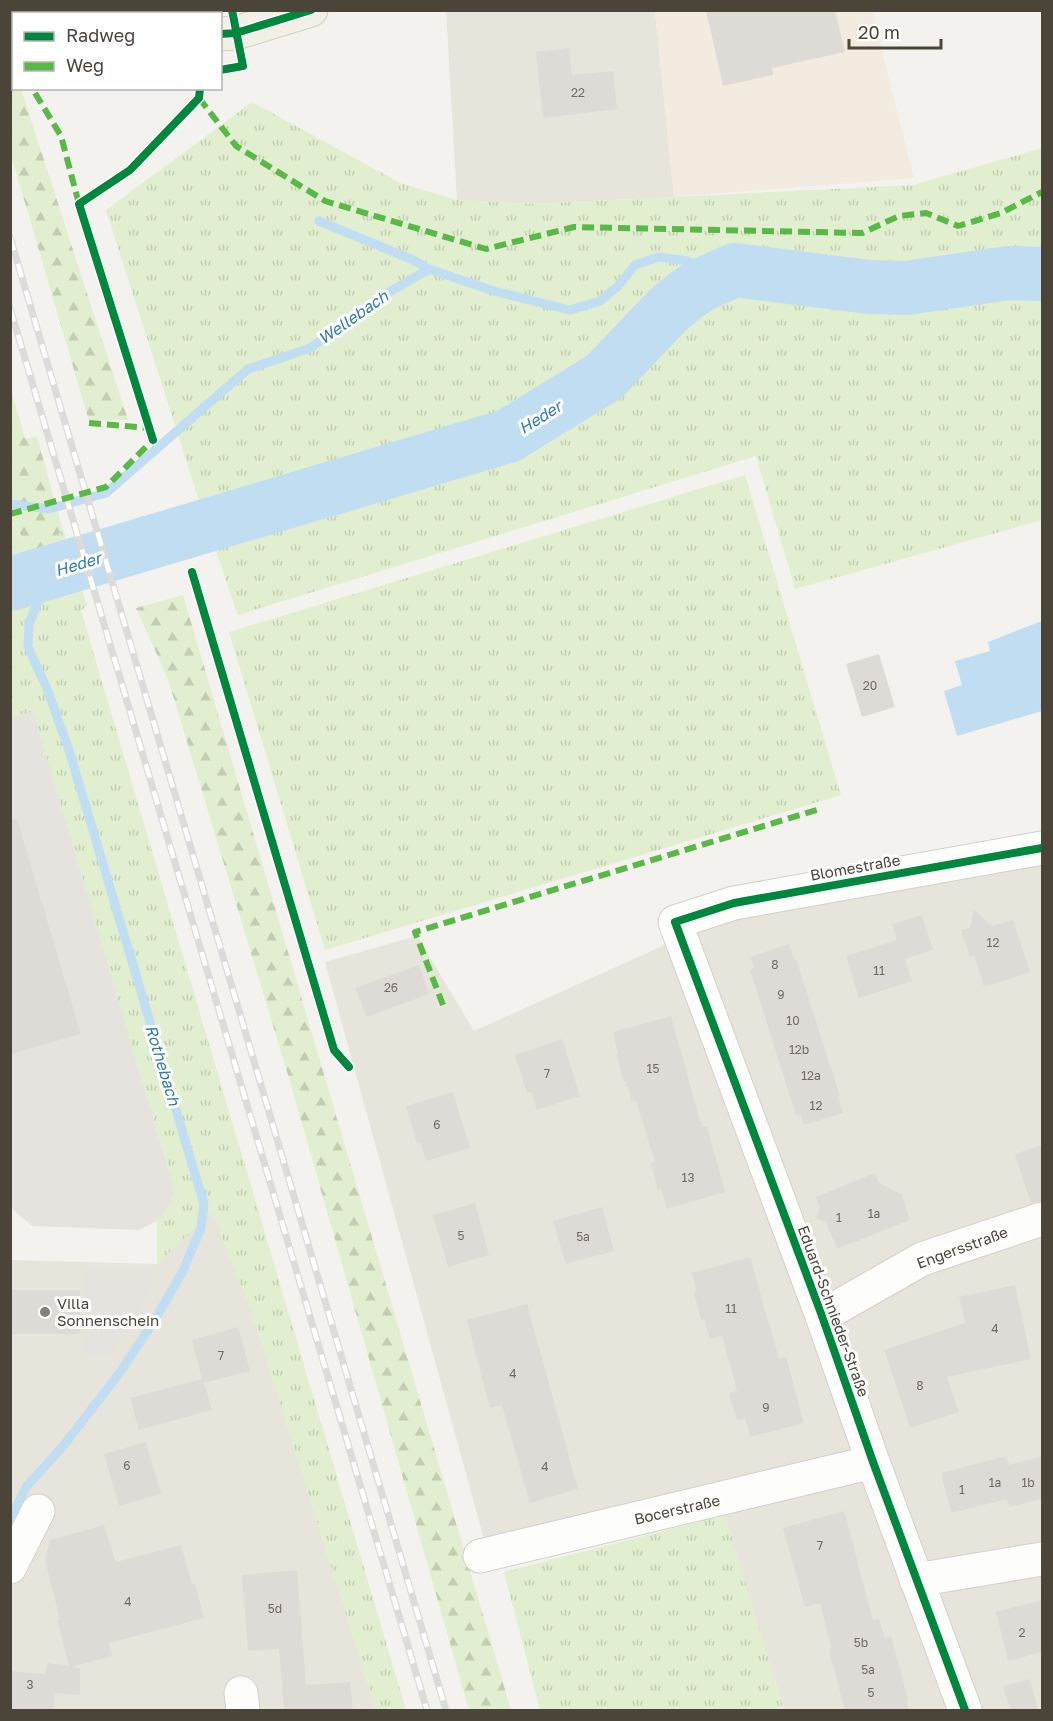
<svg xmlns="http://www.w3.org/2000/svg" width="1053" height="1721" font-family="'Golos Text',sans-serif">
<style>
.residential{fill:#e7e4dc}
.commercial{fill:#f3ebdf}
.grass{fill:url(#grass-tufts)}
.forest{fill:url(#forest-firs)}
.parking{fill:#e6e3df}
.water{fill:#c0ddf1}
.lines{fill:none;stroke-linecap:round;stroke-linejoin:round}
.stream{stroke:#c0ddf1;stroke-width:9}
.river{stroke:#c0ddf1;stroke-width:54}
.building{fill:#dedbd6}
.major-tunnel{stroke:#d2cfca;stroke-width:33;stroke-dasharray:33 16;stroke-linecap:butt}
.minor-casing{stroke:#d2d0cb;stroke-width:35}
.major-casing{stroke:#d6cebb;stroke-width:35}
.minor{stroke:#fdfdfc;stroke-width:33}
.major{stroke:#f2efe6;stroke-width:33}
.rail-casing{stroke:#dbdbda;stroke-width:7}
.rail{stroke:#fff;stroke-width:4.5;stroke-dasharray:14;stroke-linecap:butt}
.quiet{stroke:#58b947;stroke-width:6;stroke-dasharray:12 6;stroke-linecap:butt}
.cycleway-casing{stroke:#fff;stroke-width:11}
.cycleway{stroke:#00873e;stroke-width:8}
.poi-dot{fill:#868178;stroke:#fff;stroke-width:2}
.labels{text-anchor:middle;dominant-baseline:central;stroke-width:6;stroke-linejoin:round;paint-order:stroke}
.number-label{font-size:12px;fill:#706a61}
.street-label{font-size:15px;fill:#4b4439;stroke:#fff}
.poi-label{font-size:15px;fill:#4b4439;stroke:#fff;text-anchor:start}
.water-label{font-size:16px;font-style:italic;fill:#2e7ab2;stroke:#fff}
</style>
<defs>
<pattern id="grass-tufts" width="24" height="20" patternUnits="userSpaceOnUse" patternTransform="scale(1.5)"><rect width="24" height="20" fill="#e1eecf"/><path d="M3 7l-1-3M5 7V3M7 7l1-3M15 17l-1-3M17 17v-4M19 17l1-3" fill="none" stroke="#c3cdb2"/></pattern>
<pattern id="forest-firs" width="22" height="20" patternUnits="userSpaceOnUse" patternTransform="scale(1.5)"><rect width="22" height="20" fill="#e1eecf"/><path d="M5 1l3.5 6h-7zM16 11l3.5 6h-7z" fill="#c3cdb2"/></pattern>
</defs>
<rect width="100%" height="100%" fill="#f4f2ee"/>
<path class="residential" d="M446 11H655L674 197 531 204 457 200Z
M1042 864V1710H784L715 1485 484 1539 325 962 417 936 474 1031 720 920Z
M212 1211 252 1313 376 1710H11V1260L157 1264Z"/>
<path class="commercial" d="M655 11H872L914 178 674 197Z"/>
<path class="grass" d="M252 102 400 183 457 200 531 204 913 185 1042 148V256H1007L904 274 733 255 657 305 602 363 533 409 484 433 206 522 106 210Z
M744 277 899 302 1013 287 1042 288V520L795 589 756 456 238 615 214 545 267 530 499 453 554 424 624 373 677 319Z
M745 475 841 795 325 950 229 632Z
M10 520 34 555 63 530 86 602 88 604 81 611 406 1710H376L252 1313 212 1212 157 1264V1221L165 1213 175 1192 33 712 11 718Z
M725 1515 784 1710H540L504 1572Z"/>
<path class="forest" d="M11 82H13L14 88 21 89 128 420 89 421 11 155Z
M11 389 25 439 37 437 63 530 34 555 11 520Z
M183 595 511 1710H469L291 1085 168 679 136 608Z"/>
<path class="parking" d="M33 711 175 1192 165 1213 157 1221 139 1230 32 1226 11 1208 10 718Z
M86 1267H157L138 1315 110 1357 84 1355Z"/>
<path class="water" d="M1042 621V711L957 736 944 691 962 685 955 661 990 651 988 642Z"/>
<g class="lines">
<path class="stream" d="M319 221 413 260 429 269
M10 504 49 509 106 493 248 369 310 348 386 294 429 269 494 291 570 310 600 301 618 286 635 265 659 257 687 261 717 277
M10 1518 27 1486 64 1445 121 1371 156 1318 183 1271 201 1228 204 1204 70 753 48 691 28 647 29 624 49 573"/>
<path class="river" d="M10 584 508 436 604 377 668 310 686 295 701 285 735 270 869 287 906 288 1009 273 1042 274"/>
</g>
<path class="building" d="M706 10H835L845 52 772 68 773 75 723 86Z
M569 48 572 75 613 71 617 109 543 118 536 52Z
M879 654 895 707 862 717 846 664Z
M17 819 81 1034 10 1054V820Z
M974 910 992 926 1013 920 1030 972 984 987 974 955 970 957 961 930 970 928Z
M922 915 933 950 905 959 912 981 859 998 846 956 897 940 892 924Z
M789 944 794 960 796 959 840 1096 838 1097 843 1113 804 1125 800 1114 796 1115 750 970 754 968 750 957Z
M419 965 429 994 367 1017 355 988Z
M671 1016 702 1127 707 1126 725 1192 667 1209 661 1189 658 1190 651 1163 655 1162 636 1101 632 1102 626 1081H623L616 1054H618L613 1032Z
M562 1039 580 1096 537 1110 531 1092 527 1093 515 1055Z
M453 1092 470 1148 426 1161 421 1143 417 1144 406 1106Z
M1042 1145V1201L1031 1203 1015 1154Z
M875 1173 879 1183 901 1194 910 1220 837 1249 826 1222 816 1218 820 1208 816 1197Z
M475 1203 489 1255 448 1267 433 1215Z
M602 1207 614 1251 566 1264 553 1221Z
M750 1257 779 1359 786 1357 804 1423 750 1437 745 1418 737 1420 729 1393 737 1391 722 1336 710 1339 704 1319 701 1320 694 1293 697 1292 692 1273Z
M1015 1285 1031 1359 947 1377 959 1412 910 1428 884 1350 965 1323 959 1297Z
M10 1290H80V1334H10Z
M527 1304 578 1489 530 1503 502 1405 490 1408 467 1320Z
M238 1327 250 1371 204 1383 212 1410 139 1430 130 1398 202 1379 192 1340Z
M146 1442 161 1494 119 1506 104 1454Z
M1006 1456 1009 1465 1042 1456V1499L1009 1507 1007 1499 951 1513 941 1473Z
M844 1511 873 1620 879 1619 885 1638 891 1636 908 1700 906 1701 909 1710H845L829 1651 831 1646 820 1603 805 1607 783 1528Z
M104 1525 116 1562 181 1545 192 1584H195L204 1618 109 1643 112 1656 71 1667 80 1668V1695L55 1693 53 1710H10V1671L45 1674 47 1663 69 1666 57 1620 60 1619 45 1560 50 1540Z
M297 1570 306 1685 350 1682 353 1710H284L279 1649 248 1651 242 1575Z
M1042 1600V1652L1008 1661 996 1612Z
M1030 1679 1038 1710H1010L1003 1686Z"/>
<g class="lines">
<path class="major-tunnel" d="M10 38H14"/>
<defs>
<path id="minor" d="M822 1316 922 1259 1042 1219
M480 1556 873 1462
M10 1567 38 1511
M916 1580 1042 1559
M241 1693 243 1710
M965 1710 873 1462 822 1316 675 922 734 903 1042 848"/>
<path id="major" d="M220 34 236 33 311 10"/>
</defs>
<use href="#minor" class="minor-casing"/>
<use href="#major" class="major-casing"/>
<use href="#minor" class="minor"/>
<use href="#major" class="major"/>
<defs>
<path id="rail" d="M10 237 446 1710
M10 308 427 1710"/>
</defs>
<use href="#rail" class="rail-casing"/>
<use href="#rail" class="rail"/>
<path class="quiet" d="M35 93 61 136 79 204
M199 98 236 146 325 201 486 249 574 227 862 233 899 216 926 213 958 226 1001 213 1042 192
M89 423 149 428
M10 514 106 487 153 440 152 436
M443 1005 415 932 820 809"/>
<defs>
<path id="cycleway" d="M220 34 236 33 311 10
M220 70 243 66 232 10
M153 440 79 204 130 170 199 98 200 88
M192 572 334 1050 349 1067
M965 1710 873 1462 822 1316 675 922 734 903 1042 848"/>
</defs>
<use href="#cycleway" class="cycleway-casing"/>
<use href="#cycleway" class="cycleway"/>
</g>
<circle class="poi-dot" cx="45" cy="1312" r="6"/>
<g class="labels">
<g class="number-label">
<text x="578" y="92">22</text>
<text x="870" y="685">20</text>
<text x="993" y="942">12</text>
<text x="775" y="964">8</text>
<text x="879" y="970">11</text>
<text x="391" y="987">26</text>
<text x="781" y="994">9</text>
<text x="793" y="1020">10</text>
<text x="799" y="1049">12b</text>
<text x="653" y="1068">15</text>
<text x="547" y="1073">7</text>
<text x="811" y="1075">12a</text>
<text x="816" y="1105">12</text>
<text x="437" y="1124">6</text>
<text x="688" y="1177">13</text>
<text x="874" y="1213">1a</text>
<text x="839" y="1217">1</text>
<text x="461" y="1235">5</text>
<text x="583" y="1236">5a</text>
<text x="731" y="1308">11</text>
<text x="995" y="1328">4</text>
<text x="221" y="1355">7</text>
<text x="513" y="1373">4</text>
<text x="920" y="1385">8</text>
<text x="766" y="1407">9</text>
<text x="127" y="1465">6</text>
<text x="545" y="1466">4</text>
<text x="995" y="1482">1a</text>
<text x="1028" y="1482">1b</text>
<text x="962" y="1489">1</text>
<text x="820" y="1545">7</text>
<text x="128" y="1601">4</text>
<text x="275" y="1608">5d</text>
<text x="1022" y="1632">2</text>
<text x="861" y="1642">5b</text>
<text x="868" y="1669">5a</text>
<text x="30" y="1684">3</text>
<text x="871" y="1692">5</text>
</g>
<g class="street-label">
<text transform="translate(855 867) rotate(-10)">Blomestraße</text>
<text transform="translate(962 1247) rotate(-20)">Engersstraße</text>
<text transform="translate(834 1311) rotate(70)">Eduard-Schnieder-Straße</text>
<text transform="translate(677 1509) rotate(-13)">Bocerstraße</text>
</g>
<g class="poi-label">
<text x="57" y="1303">Villa<tspan x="57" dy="17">Sonnenschein</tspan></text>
</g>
<g class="water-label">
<text transform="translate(353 317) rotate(-35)">Wellebach</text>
<text transform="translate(540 417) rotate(-32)">Heder</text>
<text transform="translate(78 564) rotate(-17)">Heder</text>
<text transform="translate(163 1065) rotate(73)">Rothebach</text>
</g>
</g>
<rect width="1053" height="1721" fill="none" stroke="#4b4439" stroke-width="24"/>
<rect x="12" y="12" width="210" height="78" fill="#ffffff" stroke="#b7b4b0" stroke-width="1.5"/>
<rect x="24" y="32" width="30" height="9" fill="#00873e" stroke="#b7b4b0" stroke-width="1.5"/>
<text x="66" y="42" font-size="18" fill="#4b4439">Radweg</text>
<rect x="24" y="62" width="30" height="9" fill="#58b947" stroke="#b7b4b0" stroke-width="1.5"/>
<text x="66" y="72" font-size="18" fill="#4b4439">Weg</text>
<path d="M849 39v9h92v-9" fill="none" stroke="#4b4439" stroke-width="3"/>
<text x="858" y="39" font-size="18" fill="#4b4439" stroke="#ffffff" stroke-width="4.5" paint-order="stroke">20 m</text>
</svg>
